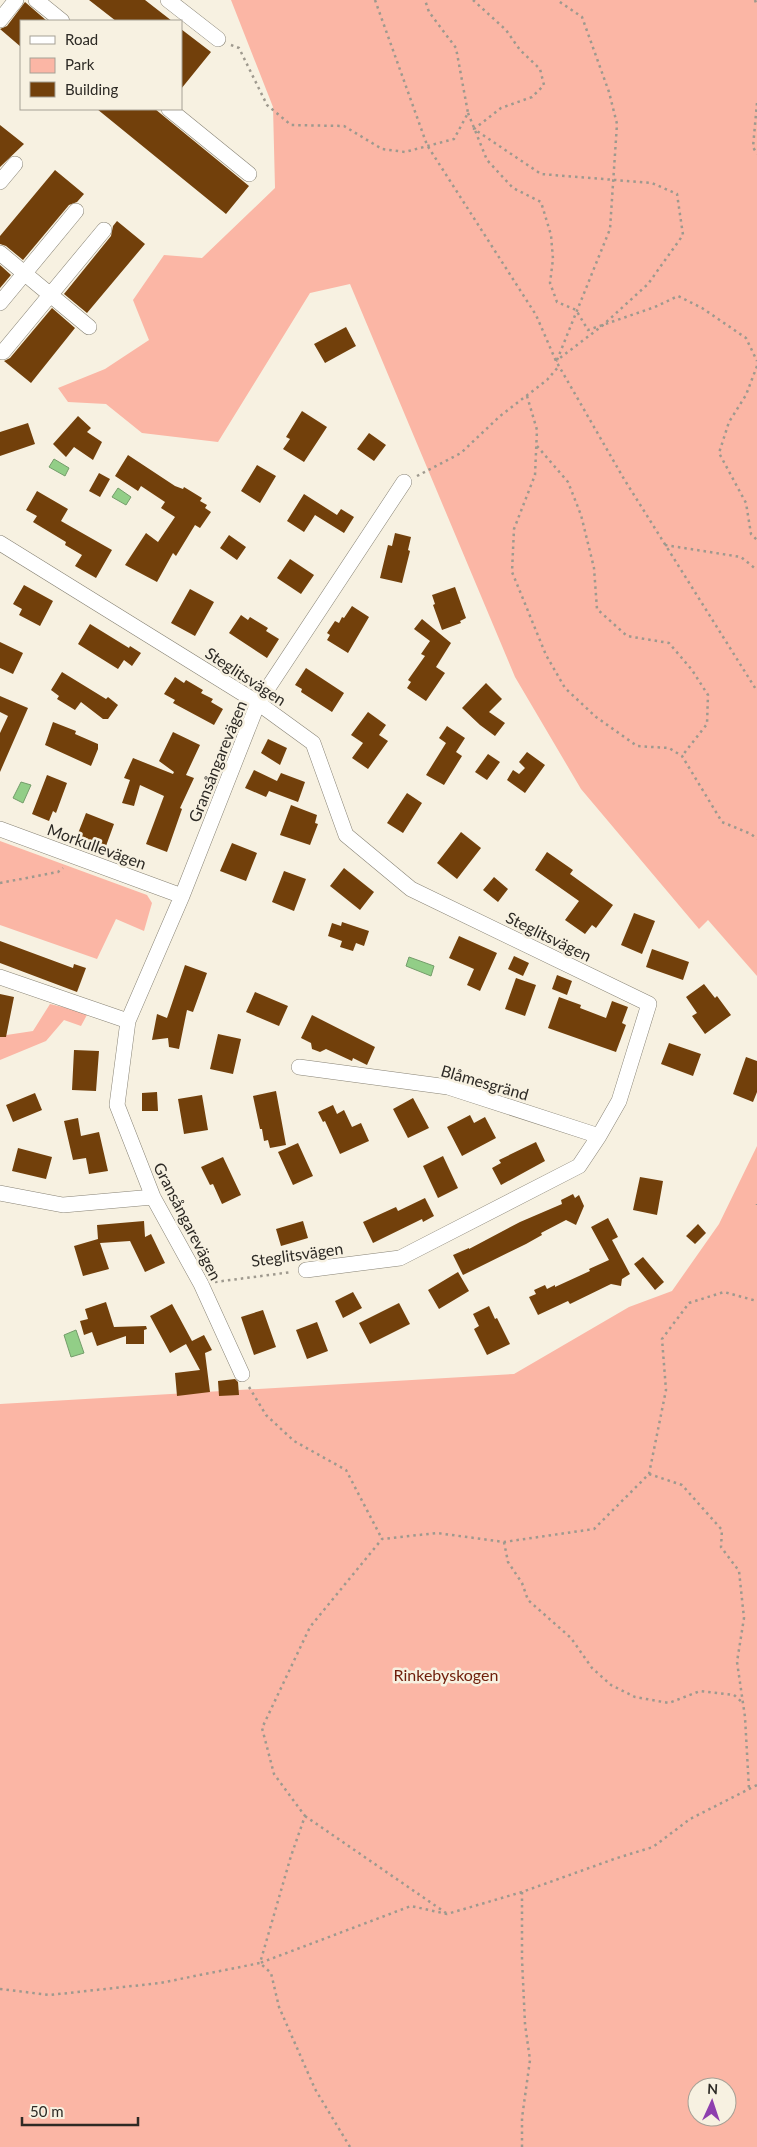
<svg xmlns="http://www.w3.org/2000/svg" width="757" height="2147" font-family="Lato,sans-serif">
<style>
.green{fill:#fbb6a5;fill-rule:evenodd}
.water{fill:#92ce87;stroke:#749d6a}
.building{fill:#72400b}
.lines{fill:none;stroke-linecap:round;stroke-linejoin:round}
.street-casing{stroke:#888375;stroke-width:16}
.path{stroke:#9e998e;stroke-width:2.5;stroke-dasharray:2.5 4;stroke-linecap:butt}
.street{stroke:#fff;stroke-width:15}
.labels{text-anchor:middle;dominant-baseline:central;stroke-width:5;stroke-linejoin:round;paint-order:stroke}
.street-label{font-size:16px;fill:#2d2a25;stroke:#f7f1e1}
.park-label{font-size:16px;fill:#6e1e0a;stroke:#f7f1e1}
</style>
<rect width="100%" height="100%" fill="#f7f1e1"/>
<path class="green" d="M231 0H757V976L708 920 699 929 581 789 515 677 350 284 310 293 218 442 142 433 106 404 68 402 58 388 105 369 149 340 133 300 164 255 202 258 275 188 273 107Z
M0 841 147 895 152 903 144 931 116 919 97 959 0 925Z
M50 1004 88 1013 81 1026 64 1020 46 1041 0 1060V1036L33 1031Z
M757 1146V2147H0V1404L514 1374 629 1307 672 1291 719 1224ZM697 2087H727V2117H697Z"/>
<path class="water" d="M54 459 69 468 65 476 49 467Z
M118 488 131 497 126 505 112 497Z
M21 782 31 785 23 803 13 798Z
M409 957 434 966 431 976 406 966Z
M76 1330 84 1353 71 1357 64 1335Z"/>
<path class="building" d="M89 0H145L172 21H116Z
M25 2 47 21H21V47L0 29 7 26Z
M181 29 211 52 181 89Z
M97 109H155L249 186 226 214Z
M0 125 24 144 0 167Z
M55 170 84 194 77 202 69 205 23 260 6 246 0 244V236Z
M117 221 145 244 87 313 64 294 111 236 113 226Z
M0 265 11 275 0 288Z
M52 308 75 328 31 383 4 361 10 358Z
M346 327 356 346 325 363 314 344Z
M302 411 327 427 304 462 283 449 290 439 286 437Z
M78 416 91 428 87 432 102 442 93 460 74 447 66 457 53 444Z
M28 423 35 444 0 456V432Z
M369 433 386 445 374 461 357 449Z
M128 455 175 486 183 489 184 487 202 498 200 501 207 505 205 508 211 512 200 528 195 525 176 556 173 553 157 582 125 565 146 533 158 542 175 517 161 508 165 502 141 486 138 491 115 476Z
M257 465 276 476 260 503 241 491Z
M99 473 110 479 100 497 89 491Z
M37 491 68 509 61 521 112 550 96 578 75 566 82 555 65 545 66 542 33 522 37 516 26 510Z
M304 494 337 515 341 509 354 517 344 533 315 515 304 532 287 521Z
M395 533 411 537 408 550 410 551 402 583 380 578 388 545 392 546Z
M229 535 246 547 237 560 220 548Z
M290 559 314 575 301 594 277 578Z
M24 585 53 601 40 626 19 615 22 609 13 604Z
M455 587 466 618 460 621 461 623 442 630 433 605 435 604 432 595Z
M190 589 214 602 195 636 171 623Z
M352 606 369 617 348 653 327 640 330 635 327 633 335 621 339 623 342 617 344 618Z
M241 615 248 620 250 617 268 628 266 631 279 639 267 658 229 633Z
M422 619 451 643 436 667 445 673 426 701 407 688 411 682 408 680 425 656 421 654 430 641 414 629Z
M90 624 129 648 130 646 141 653 132 666 124 660 118 669 78 644Z
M0 642 23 653 13 674 0 668Z
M306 668 344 693 332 712 301 692 302 689 295 685Z
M62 672 106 699 108 697 118 705 108 719H103L81 702 75 710 57 699 59 696 51 690Z
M175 677 184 683 186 680 203 690 201 693 213 699 211 702 223 709 214 725 173 703 175 700 164 694Z
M486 683 502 699 489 712 505 723 495 736 480 725 462 708Z
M0 696 28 708 0 772V733L8 716 0 712Z
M368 712 386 725 379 735 388 741 368 769 352 758 363 743 351 735Z
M53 722 76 731 75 734 98 744V749L91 766 45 745Z
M447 726 465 738 456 752 462 756 444 785 426 775 446 743 439 738Z
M173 732 200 745 186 775 194 778 180 808 182 809 167 852 146 844 164 796 140 785 134 806 122 803 130 780 124 778 133 758 173 774 174 772 159 761Z
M268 739 287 748 280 765 261 753Z
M527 752 545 765 525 793 507 780 513 770 519 774 525 768 519 762Z
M488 754 500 762 487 780 475 772Z
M254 770 277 781 281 773 305 782 298 802 269 791 266 797 245 788Z
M47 775 67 783 56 813 53 811 49 821 32 814Z
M407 793 422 803 403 833 387 823Z
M291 805 317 815 315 823 318 824 310 845 280 835Z
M86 813 114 824 106 846 77 836Z
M461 832 481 848 457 879 437 863Z
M232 843 257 853 246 881 220 871Z
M547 852 573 870 570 874 613 905 596 928 592 925 585 934 565 920 579 901 535 870Z
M344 868 374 892 360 910 330 886Z
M284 871 306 879 294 911 272 902Z
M494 877 508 889 498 902 483 890Z
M634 913 655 921 642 954 621 945Z
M342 922 369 931 364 946 356 943 353 951 340 947 342 941 328 936 332 923 341 926Z
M459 936 497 953 480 991 467 985 474 969 449 958Z
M0 941 73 968 74 964 86 968 77 992 0 963Z
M652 949 689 962 683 980 646 967Z
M514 956 529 963 523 976 508 969Z
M185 965 207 973 193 1012 187 1010 179 1049 169 1047 168 1038 152 1040 157 1014 167 1018Z
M557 975 572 981 567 995 552 989Z
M516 978 536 985 525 1016 505 1009Z
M704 984 715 998 717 996 731 1015 705 1034 692 1016 697 1013 686 997Z
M255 992 288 1006 279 1026 246 1012Z
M0 994 14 997 6 1037H0Z
M559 997 581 1005 580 1008 606 1018 612 1001 628 1007 622 1023 626 1025 616 1052 548 1028Z
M312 1015 375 1047 367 1065 353 1058 352 1061 326 1049 320 1052 312 1049 311 1043 301 1038Z
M218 1034 241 1039 233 1074 210 1069Z
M669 1043 701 1054 693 1076 661 1064Z
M74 1050 99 1051 96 1091 72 1090Z
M746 1057 757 1061V1092L753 1102 733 1094Z
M276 1091 286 1145 270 1148 268 1140 264 1141 262 1129H260L253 1096Z
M157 1092 158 1111H142V1093Z
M35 1093 42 1110 13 1122 6 1105Z
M202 1095 208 1130 184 1134 178 1099Z
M413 1098 429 1128 408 1138 393 1109Z
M333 1105 337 1114 344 1110 352 1127 361 1123 369 1141 340 1154 325 1121 323 1122 318 1112Z
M470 1115 474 1123 485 1117 496 1138 462 1156 447 1127Z
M78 1118 81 1136 99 1132 108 1171 89 1174 86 1158 73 1160 64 1121Z
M536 1142 545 1161 501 1185 492 1168 501 1163 499 1160Z
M298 1143 313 1176 293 1185 278 1152Z
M18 1148 52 1157 46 1179 12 1171Z
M443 1156 458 1188 438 1198 423 1166Z
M223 1157 241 1195 222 1204 213 1184 210 1185 201 1167Z
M640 1177 663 1181 657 1215 633 1210Z
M573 1194 575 1198 579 1195 584 1206 576 1225 566 1220 541 1233 542 1235 526 1244 463 1275 453 1255 469 1248V1249L520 1222 562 1204 561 1200Z
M425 1198 434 1216 423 1222 422 1219 373 1243 363 1222 396 1207 398 1211Z
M608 1218 618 1237 612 1240 630 1274 622 1279 621 1286 611 1284 570 1304 568 1301 538 1315 529 1297 536 1294 534 1290 545 1285 547 1289 555 1285V1287L590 1271 589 1269 609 1260 591 1227Z
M144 1221 145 1237 151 1234 165 1263 145 1272 130 1241 100 1243 109 1269 83 1276 74 1246 98 1239 97 1225Z
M303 1221 308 1238 281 1246 276 1229Z
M698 1224 706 1233 695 1244 686 1236Z
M643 1257 664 1282 655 1290 634 1264Z
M458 1272 469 1291 439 1309 428 1290Z
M353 1292 362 1308 343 1318 335 1301Z
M106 1302 114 1327 146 1326 147 1329 144 1330V1344H126V1336L97 1346 92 1332 84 1335 80 1321 88 1319 85 1309Z
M399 1303 410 1324 370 1344 359 1323Z
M172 1304 192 1341 204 1335 212 1350 205 1353 210 1392 177 1396 175 1373 200 1370 186 1344 170 1353 150 1316Z
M489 1306 495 1319 497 1318 510 1344 487 1355 474 1329 479 1326 473 1314Z
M263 1310 276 1347 254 1355 241 1317Z
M317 1322 328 1351 307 1359 296 1330Z
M235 1379 238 1382 239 1395 219 1396 218 1381Z"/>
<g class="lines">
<defs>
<path id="street" d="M36 0 62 21
M168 0 218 39
M0 20 16 0
M169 109 249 174
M0 182 15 164
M0 253 89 327
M0 303 76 211
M3 352 104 230
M0 543 258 703 313 743 346 835 411 889 649 1004 619 1101 599 1136 579 1166 400 1258 306 1270
M0 829 182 896
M0 977 128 1021
M299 1067 448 1087 599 1136
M0 1193 63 1205 153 1197
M242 1374 201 1284 153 1197 117 1105 128 1021 182 896 258 703 404 482"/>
</defs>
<use href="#street" class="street-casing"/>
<path class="path" d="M375 0 427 145 536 315 556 361 624 479 757 691
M473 0 506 30 520 50 540 69 544 85 532 97 501 108 474 129 541 174 652 183 677 194 683 235 648 284 602 326 556 361
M755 0 757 6
M231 45 239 48 267 105 291 125 344 126 382 149 405 152 454 139 468 113 456 48 429 12 425 0
M757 103 753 147 757 154
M468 113 487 160 513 188 541 202 551 235 553 259 550 283 557 302 576 310 588 330 655 307 678 296 702 308 746 338 757 361
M557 360 610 229 617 124 609 92 582 17 557 0
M757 366 746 395 729 422 719 453 746 503 751 534 757 540
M527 396 537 430 535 475 514 529 512 572 546 655 565 688 596 717 637 746 669 748 682 756 722 822 751 834 757 839
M537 446 568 482 581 515 594 568 597 609 627 636 669 643 692 670 708 695 707 724 682 756
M417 476 461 453 500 416 547 380 559 366
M665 545 741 557 757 570
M0 883 58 872 63 868
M757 1204V1205
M215 1282 292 1272
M249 1387 266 1415 294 1441 346 1470 382 1539
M649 1474 682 1485 722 1530 721 1547 739 1571 744 1618 737 1662 745 1717 749 1789
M504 1542 508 1562 522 1583 528 1600 571 1638 592 1668 611 1685 635 1697 669 1703 700 1691 734 1695 743 1703
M305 1816 446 1913
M522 1892V1959L525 2024 530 2060 522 2118V2147
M0 1989 50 1995 160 1983 260 1963 291 1856 305 1816 274 1774 262 1728 310 1627 382 1539 437 1533 504 1542 594 1529 649 1474 666 1390 662 1339 689 1303 724 1292 757 1301
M350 2147 315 2089 279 2007 271 1973 260 1963 411 1906 447 1914 522 1892 617 1858 653 1847 690 1819 757 1785"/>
<use href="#street" class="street"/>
</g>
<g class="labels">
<g class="street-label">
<text transform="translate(246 676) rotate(33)">Steglitsvägen</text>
<text transform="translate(217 761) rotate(-68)">Gransångarevägen</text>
<text transform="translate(97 846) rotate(20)">Morkullevägen</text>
<text transform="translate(549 936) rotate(26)">Steglitsvägen</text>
<text transform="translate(485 1082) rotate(16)">Blåmesgränd</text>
<text transform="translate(188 1221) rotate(63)">Gransångarevägen</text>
<text transform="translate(297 1254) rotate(-8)">Steglitsvägen</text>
</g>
<g class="park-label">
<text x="446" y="1674">Rinkebyskogen</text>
</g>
</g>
<rect x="20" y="20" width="162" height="90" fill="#f7f1e1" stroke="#a6a196"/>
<rect x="30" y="36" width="25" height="8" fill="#ffffff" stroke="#a6a196"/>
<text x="65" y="45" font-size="15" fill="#2d2a25">Road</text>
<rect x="30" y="58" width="25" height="15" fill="#fbb6a5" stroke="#a6a196"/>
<text x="65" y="70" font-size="15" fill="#2d2a25">Park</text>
<rect x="30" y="82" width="25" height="15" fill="#72400b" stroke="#a6a196"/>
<text x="65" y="95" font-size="15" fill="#2d2a25">Building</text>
<g transform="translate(712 2102) rotate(3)"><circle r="24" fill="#f7f1e1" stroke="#a6a196"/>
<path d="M0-4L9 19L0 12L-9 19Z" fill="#8e3fae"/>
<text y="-8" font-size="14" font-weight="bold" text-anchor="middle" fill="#2d2a25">N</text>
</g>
<path d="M22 2117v8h116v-8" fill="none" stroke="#2d2a25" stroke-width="2.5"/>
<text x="30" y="2117" font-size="15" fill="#2d2a25" stroke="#f7f1e1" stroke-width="4" paint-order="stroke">50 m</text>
</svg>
